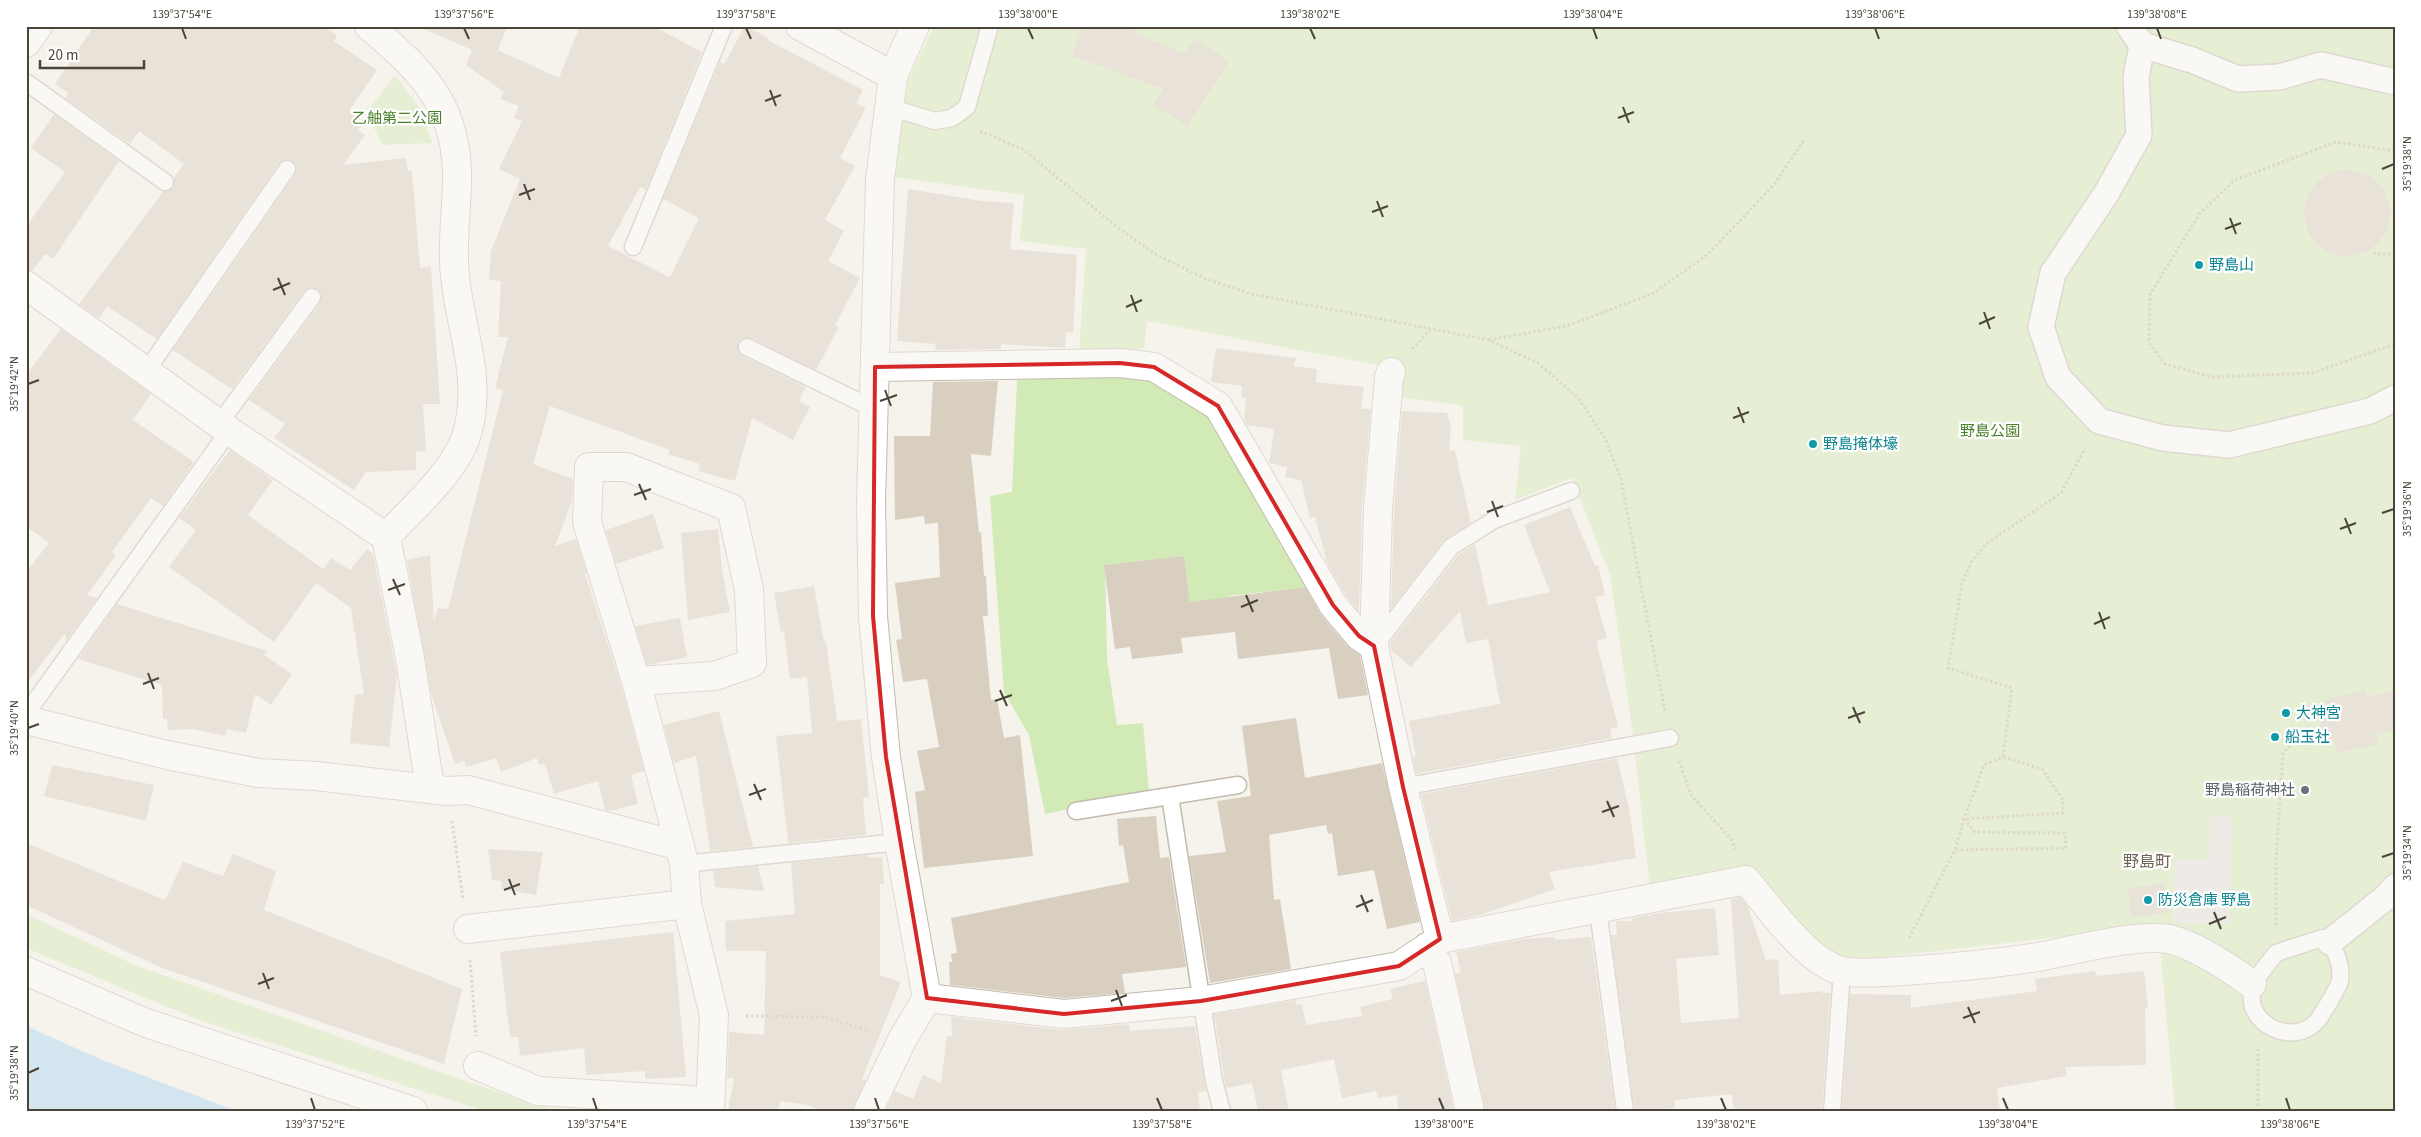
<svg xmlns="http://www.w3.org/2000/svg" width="2421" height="1137" font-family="'Source Sans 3','Noto Sans JP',sans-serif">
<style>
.green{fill:#d2eab5}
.parking{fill:#e5e3e0}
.water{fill:#a9d4f2}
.building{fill:#d8cfc1}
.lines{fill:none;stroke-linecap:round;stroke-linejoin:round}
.service-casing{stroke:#c2bbae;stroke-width:19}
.pedestrian-casing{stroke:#c2bbae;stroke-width:28}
.minor-casing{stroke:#c2bbae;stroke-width:30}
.tertiary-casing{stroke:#c2bbae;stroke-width:30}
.path{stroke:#c4b79f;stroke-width:3;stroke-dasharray:2.5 2.5;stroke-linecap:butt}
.service{stroke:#fff;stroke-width:16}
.pedestrian{stroke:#fff;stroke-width:25}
.minor{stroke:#fff;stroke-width:28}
.tertiary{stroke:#fff;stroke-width:28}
.marked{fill:none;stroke:#d62828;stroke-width:4;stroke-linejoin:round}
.ticks{fill:none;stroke:#4b4439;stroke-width:2}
.culture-dot{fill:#0f9aa8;stroke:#fff;stroke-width:2}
.worship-dot{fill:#6b7280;stroke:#fff;stroke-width:2}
.labels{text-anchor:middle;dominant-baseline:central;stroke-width:4.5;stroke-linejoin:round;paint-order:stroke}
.park-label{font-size:15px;fill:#4a7f2a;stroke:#fff}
.culture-label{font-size:15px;fill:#0d838f;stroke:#fff;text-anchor:start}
.worship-label{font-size:15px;fill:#5b616d;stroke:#fff;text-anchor:end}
.neighbourhood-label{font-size:16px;fill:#6e6250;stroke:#fff}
.neatline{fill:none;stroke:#4b4439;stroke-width:2}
.ticks-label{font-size:12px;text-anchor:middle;fill:#4b4439}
</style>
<rect width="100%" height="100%" fill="#f6f3ec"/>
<path class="green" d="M934 26H2395V1111H2175L2158 926 1848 961 1795 929 1755 874 1650 889 1633 735 1610 575 1572 478 1515 500 1521 446 1463 440V406L1394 396 1387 367 1147 321 1144 349 1079 351 1086 249 1020 241 1024 195 894 177 908 80Z
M395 75 421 110 432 143 382 145 367 112Z
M1134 372 1203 408 1244 467 1280 544 1306 587 1228 596 1229 606 1191 611 1184 556 1105 565 1107 660 1117 725 1143 723 1149 792 1045 814 1029 735 1004 692 990 496 1012 492 1017 380Z
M26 914 137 966 465 1081 558 1111H485L199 1020 26 948Z"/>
<path class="parking" d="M2210 816 2232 817 2229 924 2173 923 2175 859 2209 860Z"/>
<path class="water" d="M26 1026 107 1062 237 1111H26Z"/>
<path class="building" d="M94 26H321L337 35 334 41 377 70 349 111 364 123 358 130 365 135 343 165 406 158 408 171H412L420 268 431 266 440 404H423L426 451 416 452V470L366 472 354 490 274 438 285 424 249 400 320 303 321 293 317 289 308 288 304 291 232 389 173 350 295 175 296 165 292 161 283 160 279 163 157 339 107 306 99 318 79 304 163 192 173 188 174 178 184 164 139 131 130 144 65 98 68 93 55 84Z
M417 26H507L498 50 559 78 580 26H653L702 52 646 190 640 187 608 246 667 276 670 277 699 218 663 199 720 62 724 64 745 26 769 38 768 40 863 90 856 103 866 108 840 158 855 166 825 220 844 231 828 261 860 278 835 325 839 327 816 370 751 338H742L738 343V352L743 356 806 387 799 401 810 407 793 440 752 418 735 481 698 471 700 464 668 454 670 450 550 406 533 464 573 479 572 501 555 546 576 539 587 574H585L621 685 644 771 631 775 638 804 609 811 605 810 598 781 554 794 545 764 539 765 537 758 501 772 496 758 466 767 464 761 455 764 431 694 407 560 430 555 434 621 438 608 448 609 503 390 495 388 508 337H498L501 281 489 280 491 251 520 179 499 169 522 121 514 118 519 106 500 99 504 92 466 65 472 50Z
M1083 26H1137L1135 33 1185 54 1194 39 1229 61 1188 126 1153 105 1163 89 1072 56Z
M54 114 119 161 53 259 45 254 32 271 26 270V227L65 172 31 148Z
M2304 213a43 43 0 1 1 86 0a43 43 0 1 1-86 0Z
M908 189 981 201 1014 203 1010 249 1077 255 1073 333 1066 332 1065 348 1001 344V349L935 350 936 344 897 341Z
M61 329 151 394 133 420 194 462 163 506 151 498 112 552 116 555 87 595 97 598 66 641 65 633 26 684V572L49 543 26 526V375Z
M1216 348 1296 358 1294 366 1317 369 1316 382 1364 387 1361 409H1371L1362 508 1359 612 1346 596 1327 563 1315 517 1310 518 1301 480 1285 477 1287 467 1269 463 1274 429 1247 425 1244 419 1246 398 1241 397 1242 386 1211 382Z
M998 381 991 456 971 454 979 533 981 532 984 576H986L988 616H983L991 700 997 699 1004 738 1020 735 1033 856 924 868 915 792 925 790 917 751 939 747 927 679 903 682 896 640 902 639 895 583 940 577 938 523 925 524 924 516 895 520 894 436H930L933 382Z
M1402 411 1447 413 1451 428 1449 450 1455 451 1471 523 1443 541 1391 609 1394 510Z
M230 450 273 480 248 515 323 569 331 558 350 570 367 549 373 554 397 675 389 747 350 743 355 694H364L351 608 316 583 274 642 169 567 196 530 179 518Z
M1570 507 1595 566 1598 565 1605 595 1595 597 1607 638 1596 641 1618 727 1610 729 1612 738 1416 774 1413 757 1416 756 1409 721 1500 704 1488 639 1466 643 1460 611 1411 667 1391 650 1390 643 1458 555 1475 544 1488 605 1550 592 1524 525Z
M653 514 664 548 616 564 606 530Z
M718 529 722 569 730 612 688 620 681 533Z
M1184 556 1190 602 1305 587 1321 615 1347 646 1360 655 1368 695 1338 699 1329 648 1238 659 1235 632 1181 638 1183 653 1132 659 1130 647 1115 649 1104 565Z
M814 586 824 641H826L837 721 861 719 869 797 863 798 866 835 788 843 776 736 812 733 807 677 790 679 784 631 781 632 774 593Z
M117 604 267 651 264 655 292 674 271 705 255 694 246 733 227 729 225 736 193 729 168 730 167 719H163L162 685 78 659Z
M680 618 687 657 647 665 635 626Z
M2366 690 2367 697 2395 690V730L2376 734 2378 744 2337 753 2333 738 2324 741 2318 715 2328 713 2324 700Z
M719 711 753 847 710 851 696 756 674 763 664 725Z
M1296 718 1305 778 1382 763 1420 922 1387 929 1374 870 1338 876 1332 833 1328 834 1326 825 1269 835 1274 900 1280 899 1291 969 1210 983 1189 856 1226 852 1217 801 1251 796 1242 726Z
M1617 758 1629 808 1636 858 1549 872 1555 889 1480 915 1452 921 1421 794Z
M52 765 154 785 146 821 44 796Z
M1156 816 1160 858 1169 857 1186 967 1122 974 1125 993 1064 998 950 985 949 962H952L951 954 957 953 951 918 1129 882 1123 845 1119 846 1117 819Z
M26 843 165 900 183 862 223 876 233 854 276 871 264 910 462 989 444 1064 162 968 26 905Z
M488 849 543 852 536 895 501 889 502 881 492 880Z
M868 855V858L882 857 884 884H880V975L901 982 862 1079 866 1080 853 1111H822L808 1105 780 1101 778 1111H728L734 1078H727L729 1032 764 1035 766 951H726L725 921 795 914 791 863Z
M758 866 764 891 715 887 713 871Z
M2164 883 2169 912 2132 918 2127 889Z
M1740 897 1747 905 1766 960 1778 959 1780 995 1822 991V993H1830L1822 1111H1734L1732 1094 1675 1100V1108L1635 1111 1611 935H1617L1616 921H1632L1631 918 1660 913 1715 908 1719 955 1676 959 1681 1023 1739 1018 1731 899Z
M673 932 686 1077 645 1079V1071L586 1075 584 1048 520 1056 518 1037H510L500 952Z
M1554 937 1555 940 1591 937 1615 1111H1485L1455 974 1461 972 1456 952 1524 939Z
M2095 971 2096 976 2144 971 2148 1008H2145L2146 1065 2065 1067 2067 1076 1997 1088 2000 1111H1842L1850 994 1911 995V1008L2037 991 2035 979Z
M1425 981 1454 1111H1398L1397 1095 1378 1098 1376 1091 1342 1098 1334 1059 1281 1070 1289 1111H1258L1252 1083 1226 1088 1214 1014 1296 1000V1005L1302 1004 1306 1025 1362 1016 1360 1007 1393 999 1390 989Z
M951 1017 1062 1030 1129 1024 1130 1031 1195 1026 1206 1091 1198 1092 1200 1111H885L895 1091 913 1099 923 1075 941 1083 947 1036H952Z"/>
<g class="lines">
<defs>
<path id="service" d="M26 82 165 182
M889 107 935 121 952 118 967 107 990 26
M633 247 724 26
M747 347 872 408
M147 370 287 169
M219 424 312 297
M1376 644 1451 547 1494 520 1571 491
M26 714 229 431
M1403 787 1670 738
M1170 796 1214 1081 1222 1111
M1076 811 1238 785
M684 864 899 842
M1598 910 1625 1111
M2322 938C2336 945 2342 965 2340 981 2338 988 2322 1015 2317 1021 2299 1042 2262 1032 2253 1007 2251 1001 2252 991 2252 984L2276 953Z
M1832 1111 1842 971"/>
<path id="pedestrian" d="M2129 26 2142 45 2192 60 2238 79 2279 77 2321 65 2395 82
M2142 45 2136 78 2139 135 2106 194 2053 273 2041 327 2058 377 2099 421 2163 438 2229 445 2370 411 2395 398
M2330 942 2385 898 2395 887"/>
<path id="minor" d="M369 26C401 53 435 82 449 124 465 173 452 213 454 262 456 321 483 370 468 430 459 468 413 508 386 537L410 658 430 788
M800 26 893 76
M26 43 38 26
M26 285 219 424 386 537
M875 367 1120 363 1154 367 1218 406 1333 605 1359 636 1374 646
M1391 372 1389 377 1378 509 1374 646 1403 787 1440 939
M636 681 715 676 752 663 749 590 731 508 626 467H589L587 522 636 681 680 846 684 864 687 904 714 1015 710 1111
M26 720 167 755 258 773 316 776 447 791 468 790 680 846
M468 929 687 904
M1427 947 1437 963 1470 1111
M927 998 1064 1014 1201 1001 1399 966 1440 939 1746 880C1770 908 1805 960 1841 971 1855 975 1901 971 1917 970 1957 967 1998 963 2038 957 2071 951 2142 932 2173 940 2200 948 2229 968 2252 984
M478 1066 538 1091 692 1100 710 1111
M868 1111 902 1040 927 998 899 842 886 757 873 616 871 502 880 180 893 76 915 26"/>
<path id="tertiary" d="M26 971 146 1023 413 1111"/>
</defs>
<use href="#service" class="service-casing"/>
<use href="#pedestrian" class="pedestrian-casing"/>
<use href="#minor" class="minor-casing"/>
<use href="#tertiary" class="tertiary-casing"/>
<path class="path" d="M980 131 1024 150 1117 227 1157 255 1206 279 1252 294 1489 340 1538 363 1578 398 1606 440 1621 480 1665 712
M2395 151 2336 142 2235 180 2200 213 2150 294 2149 343 2165 364 2212 377 2312 373 2395 344
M2373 253 2395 255
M1489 340 1567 326 1654 293 1708 254 1773 186 1804 140
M1412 349 1430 330
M2003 757 2012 688 1948 668 1962 583 1972 561 1986 544 2061 493 2085 448
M1679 761 1691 795 1731 839 1735 849
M452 821 463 899
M2276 925V860L2283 753 2310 726
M1909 938 1955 850 1964 819 1984 765 2003 757 2042 769 2063 800V813L1964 819 1975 832 2065 833 2066 848 1955 850
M470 960 476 1036
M746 1016 824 1017 870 1031
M2258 1111V1049"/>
<use href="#service" class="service"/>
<use href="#pedestrian" class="pedestrian"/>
<use href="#minor" class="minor"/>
<use href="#tertiary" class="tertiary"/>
</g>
<path d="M0 0H2421V1137H0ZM1120 363 1154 367 1218 406 1333 605 1359 636 1374 646 1403 787 1440 939 1399 966 1201 1001 1064 1014 927 998 886 757 873 616 875 367Z" fill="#f6f3ec" fill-opacity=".55" fill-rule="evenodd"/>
<path class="marked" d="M1120 363 1154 367 1218 406 1333 605 1359 636 1374 646 1403 787 1440 939 1399 966 1201 1001 1064 1014 927 998 886 757 873 616 875 367Z"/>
<path class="ticks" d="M182 28 186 39M464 28 469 39M746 28 751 39M1028 28 1033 39M1310 28 1315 39M1593 28 1597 39M1875 28 1879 39M2157 28 2161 39M770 90 776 106M765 101 781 95M1623 107 1629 123M1618 118 1634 112M2382 169 2394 164M524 184 530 200M519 195 535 189M1377 201 1383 217M1372 212 1388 206M2230 218 2236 234M2225 229 2241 223M278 278 285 295M273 290 290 283M1131 295 1137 312M1126 307 1142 300M1984 312 1990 329M1979 324 1995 317M28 384 39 380M885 390 891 406M880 401 897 395M1738 407 1744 423M1733 418 1749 412M639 484 646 500M634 495 651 489M1492 501 1498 517M1487 512 1503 506M2382 513 2394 509M2345 518 2351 534M2340 529 2356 523M393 579 400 595M388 590 405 584M1246 595 1253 612M1241 607 1258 600M2099 612 2105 629M2094 624 2110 617M148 673 154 689M143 684 159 678M1000 690 1007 706M995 701 1012 695M1853 707 1860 723M1848 718 1865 712M28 728 39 724M754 784 761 800M749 795 766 789M1607 801 1614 817M1602 812 1619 806M2382 857 2394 853M509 879 515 895M504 890 520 884M1361 895 1368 912M1356 907 1373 900M2214 912 2221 929M2209 924 2226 917M263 973 269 989M258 984 274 978M1116 990 1122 1006M1111 1001 1127 995M1968 1007 1975 1023M1963 1018 1980 1012M28 1073 39 1068M311 1098 315 1110M593 1098 597 1110M875 1098 879 1110M1157 1098 1162 1110M1439 1098 1444 1110M1721 1098 1726 1110M2003 1098 2008 1110M2286 1098 2290 1110"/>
<g class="culture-dot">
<circle cx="2199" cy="265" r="5"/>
<circle cx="1813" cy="444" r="5"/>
<circle cx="2286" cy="713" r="5"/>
<circle cx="2275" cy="737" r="5"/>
<circle cx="2148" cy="900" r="5"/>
</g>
<circle class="worship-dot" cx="2305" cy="790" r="5"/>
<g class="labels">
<g class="park-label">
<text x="397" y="118">乙舳第二公園</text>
<text x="1990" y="431">野島公園</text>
</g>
<g class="culture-label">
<text x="2209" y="265">野島山</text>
<text x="1823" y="444">野島掩体壕</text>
<text x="2296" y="713">大神宮</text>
<text x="2285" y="737">船玉社</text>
<text x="2158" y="900">防災倉庫 野島</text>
</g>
<g class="worship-label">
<text x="2295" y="790">野島稲荷神社</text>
</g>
<g class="neighbourhood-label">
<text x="2147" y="862">野島町</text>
</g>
</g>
<rect width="2421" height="1137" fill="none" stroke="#ffffff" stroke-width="55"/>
<path d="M40 60v8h104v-8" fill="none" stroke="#4b4439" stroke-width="2.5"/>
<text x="48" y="60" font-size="15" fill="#4b4439" stroke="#ffffff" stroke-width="4" paint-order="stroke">20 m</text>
<rect x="28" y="28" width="2366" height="1082" class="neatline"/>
<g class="ticks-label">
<text x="182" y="18">139°37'54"E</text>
<text x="464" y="18">139°37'56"E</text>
<text x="746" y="18">139°37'58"E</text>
<text x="1028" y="18">139°38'00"E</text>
<text x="1310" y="18">139°38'02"E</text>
<text x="1593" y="18">139°38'04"E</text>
<text x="1875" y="18">139°38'06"E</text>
<text x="2157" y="18">139°38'08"E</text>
<text transform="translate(2407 164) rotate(-90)" y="4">35°19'38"N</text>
<text transform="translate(14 384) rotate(-90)" y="4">35°19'42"N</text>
<text transform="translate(2407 509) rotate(-90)" y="4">35°19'36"N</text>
<text transform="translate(14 728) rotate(-90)" y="4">35°19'40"N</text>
<text transform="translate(2407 853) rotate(-90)" y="4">35°19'34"N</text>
<text transform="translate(14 1073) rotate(-90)" y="4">35°19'38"N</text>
<text x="315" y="1128">139°37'52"E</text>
<text x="597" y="1128">139°37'54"E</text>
<text x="879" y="1128">139°37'56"E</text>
<text x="1162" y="1128">139°37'58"E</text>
<text x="1444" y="1128">139°38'00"E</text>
<text x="1726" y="1128">139°38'02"E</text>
<text x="2008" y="1128">139°38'04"E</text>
<text x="2290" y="1128">139°38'06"E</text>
</g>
</svg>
